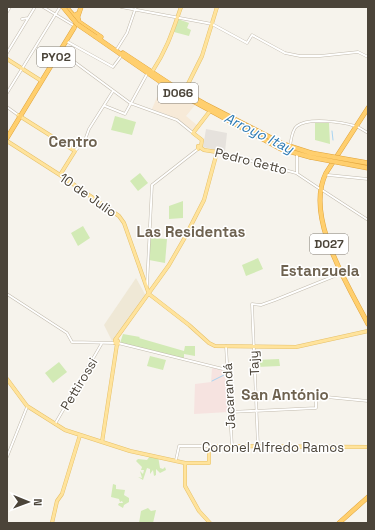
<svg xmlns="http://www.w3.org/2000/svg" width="375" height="530" font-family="'Space Grotesk',sans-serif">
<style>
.commercial{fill:#f7ead8}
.industrial{fill:#e6e2dd}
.education{fill:#efe8d6}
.medical{fill:#f6e3e0}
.green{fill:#d2eab5}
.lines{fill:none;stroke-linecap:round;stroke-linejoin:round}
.stream{stroke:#a9d4f2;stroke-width:1}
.minor-casing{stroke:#c2bbae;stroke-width:3}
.major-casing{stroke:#e6c16a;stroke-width:4}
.highway-casing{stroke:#e0a43c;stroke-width:5}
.minor{stroke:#fff;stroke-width:2}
.major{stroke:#ffe39c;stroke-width:3}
.highway{stroke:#ffcf6e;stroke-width:4}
.highway-bridge-casing{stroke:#e0a43c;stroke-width:5;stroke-linecap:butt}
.highway-bridge{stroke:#ffcf6e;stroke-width:4}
.labels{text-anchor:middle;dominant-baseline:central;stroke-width:3;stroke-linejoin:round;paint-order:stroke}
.shield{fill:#fff;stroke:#817c74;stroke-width:1}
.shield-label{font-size:12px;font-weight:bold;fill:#4b4439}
.street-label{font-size:13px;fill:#4b4439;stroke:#fff}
.water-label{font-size:14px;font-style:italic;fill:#2e7ab2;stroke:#fff}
.quarter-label{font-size:15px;font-weight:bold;fill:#6e6250;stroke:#fff}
</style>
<rect width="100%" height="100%" fill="#f6f3ec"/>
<path class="commercial" d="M170 90 195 105 186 116 198 126 194 132 168 115 152 109 157 97 166 100Z"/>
<path class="industrial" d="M206 129 227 133 225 152 203 147Z"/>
<path class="education" d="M136 278 146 296 119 334 112 341 104 325Z"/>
<path class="medical" d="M212 368 227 371V381L225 383 227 389 229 412 194 414 195 384 211 382Z"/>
<path class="green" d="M178 19 189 23 187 28 191 30 189 36 174 32Z
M115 116 136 122 132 135 111 130Z
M315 123H329L330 144 315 140Z
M140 173 148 183 138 191 130 181Z
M183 201V218L169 219V206Z
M83 226 90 238 78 246 71 233Z
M150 238 167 239 165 263 149 260Z
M258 258 263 269 246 276 242 265Z
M123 334 140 337 139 338 184 351 185 346H195V356L184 354V359L120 343Z
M150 356 166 360 163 370 147 366Z
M279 359 280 366 256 367 255 360Z
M59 362 67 372 53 383 45 373Z
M150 456H158L160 468 163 469 165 467 166 470 160 473 156 469V475L154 476 153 470 150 474V469L147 468 143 480 138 477 142 478 140 471 143 474 144 470H141L142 467 136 461 138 459 147 460Z
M113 484 116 485V489L125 490 124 495 129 498V502L124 505 123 508 118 505 119 503H123L122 501 120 502 119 499 111 497Z
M148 508 151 511 156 510 153 523H139L141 511Z"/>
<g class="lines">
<path class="stream" d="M332 131 333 140
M212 381 226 374"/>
<defs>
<path id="minor" d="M43 7 73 25
M121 7 212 24 247 43 252 35 285 53 300 56H320L358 52 368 57
M7 12 10 7
M22 19 28 18
M66 41 113 67 122 55
M117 49 127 33 136 7
M61 52 130 103 177 120 193 133
M7 53 35 7
M7 93 60 7
M105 106 125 114 147 74
M7 107 18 115
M358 127 368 133
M290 146C291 141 292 129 297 126 308 117 343 122 355 126
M75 151 85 140 89 129 113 91
M217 152 296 173 320 189
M297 155V173
M328 175 368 179
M322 190 368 220
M147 285 152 185 198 149
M7 294 67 333 72 342 115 343
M118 343 227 370
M226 346 232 446
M230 412 316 408V396L368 401
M55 424 102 343
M258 446 252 304 261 305 275 300 342 273
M7 457 27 407
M176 460 179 446H209"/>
<path id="major" d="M7 59 40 80
M152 72C167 49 172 33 181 7
M184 92 202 56 217 7
M18 115 75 151 60 175
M7 141 60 175 119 216 124 223 149 294
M201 146 202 140 193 133 210 111
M198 149V146H201
M149 294 189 325 209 343 215 346 296 347 368 331
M115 340 169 265 184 239 204 200 217 152 204 150 201 148
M115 340 118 341V344L115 343Z
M7 379 27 406 65 430 130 451 185 463H209V446L368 447
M102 442 117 344
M185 463V486L199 511 210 523
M52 523 57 501 62 494 80 435"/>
<path id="highway" d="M66 7 74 16 77 14
M78 18 79 22 101 37
M96 37 171 89 281 149 310 157
M123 53 173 86 205 104 283 144 311 153
M368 108 326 173C304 217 348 285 368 324
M7 138 74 28 81 7
M339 523 368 497"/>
</defs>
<use href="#minor" class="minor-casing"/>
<use href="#major" class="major-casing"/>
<use href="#highway" class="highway-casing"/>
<use href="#minor" class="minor"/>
<use href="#major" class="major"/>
<use href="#highway" class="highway"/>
<defs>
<path id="highway-bridge" d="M63 7 77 24 96 37
M311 153 368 163
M310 157 368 168"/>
</defs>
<use href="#highway-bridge" class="highway-bridge-casing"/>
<use href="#highway-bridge" class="highway-bridge"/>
</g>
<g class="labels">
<g class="shield">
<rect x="37" y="47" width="38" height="20" rx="3"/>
<rect x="158" y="83" width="40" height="20" rx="3"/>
<rect x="310" y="234" width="38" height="20" rx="3"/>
</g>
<g class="shield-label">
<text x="56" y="57">PY02</text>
<text x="178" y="93">D066</text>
<text x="329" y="244">D027</text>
</g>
<g class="street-label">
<text transform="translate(251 161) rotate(14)">Pedro Getto</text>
<text transform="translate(88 195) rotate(35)">10 de Julio</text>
<text transform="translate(254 363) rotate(-93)">Tajy</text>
<text transform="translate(79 384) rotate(-59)">Pettirossi</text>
<text transform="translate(229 396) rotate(-93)">Jacarandá</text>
<text x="273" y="447">Coronel Alfredo Ramos</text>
</g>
<g class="water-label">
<text transform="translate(259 133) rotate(26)">Arroyo Itay</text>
</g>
<g class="quarter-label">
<text x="73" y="141">Centro</text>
<text x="191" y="231">Las Residentas</text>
<text x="320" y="270">Estanzuela</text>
<text x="285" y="394">San António</text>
</g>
</g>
<rect width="375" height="530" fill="none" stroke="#4b4439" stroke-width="16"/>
<g transform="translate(28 502) rotate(91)" stroke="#ffffff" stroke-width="3" paint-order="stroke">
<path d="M0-3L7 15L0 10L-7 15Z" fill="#4b4439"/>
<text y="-6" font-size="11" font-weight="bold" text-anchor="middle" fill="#4b4439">N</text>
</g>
</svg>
